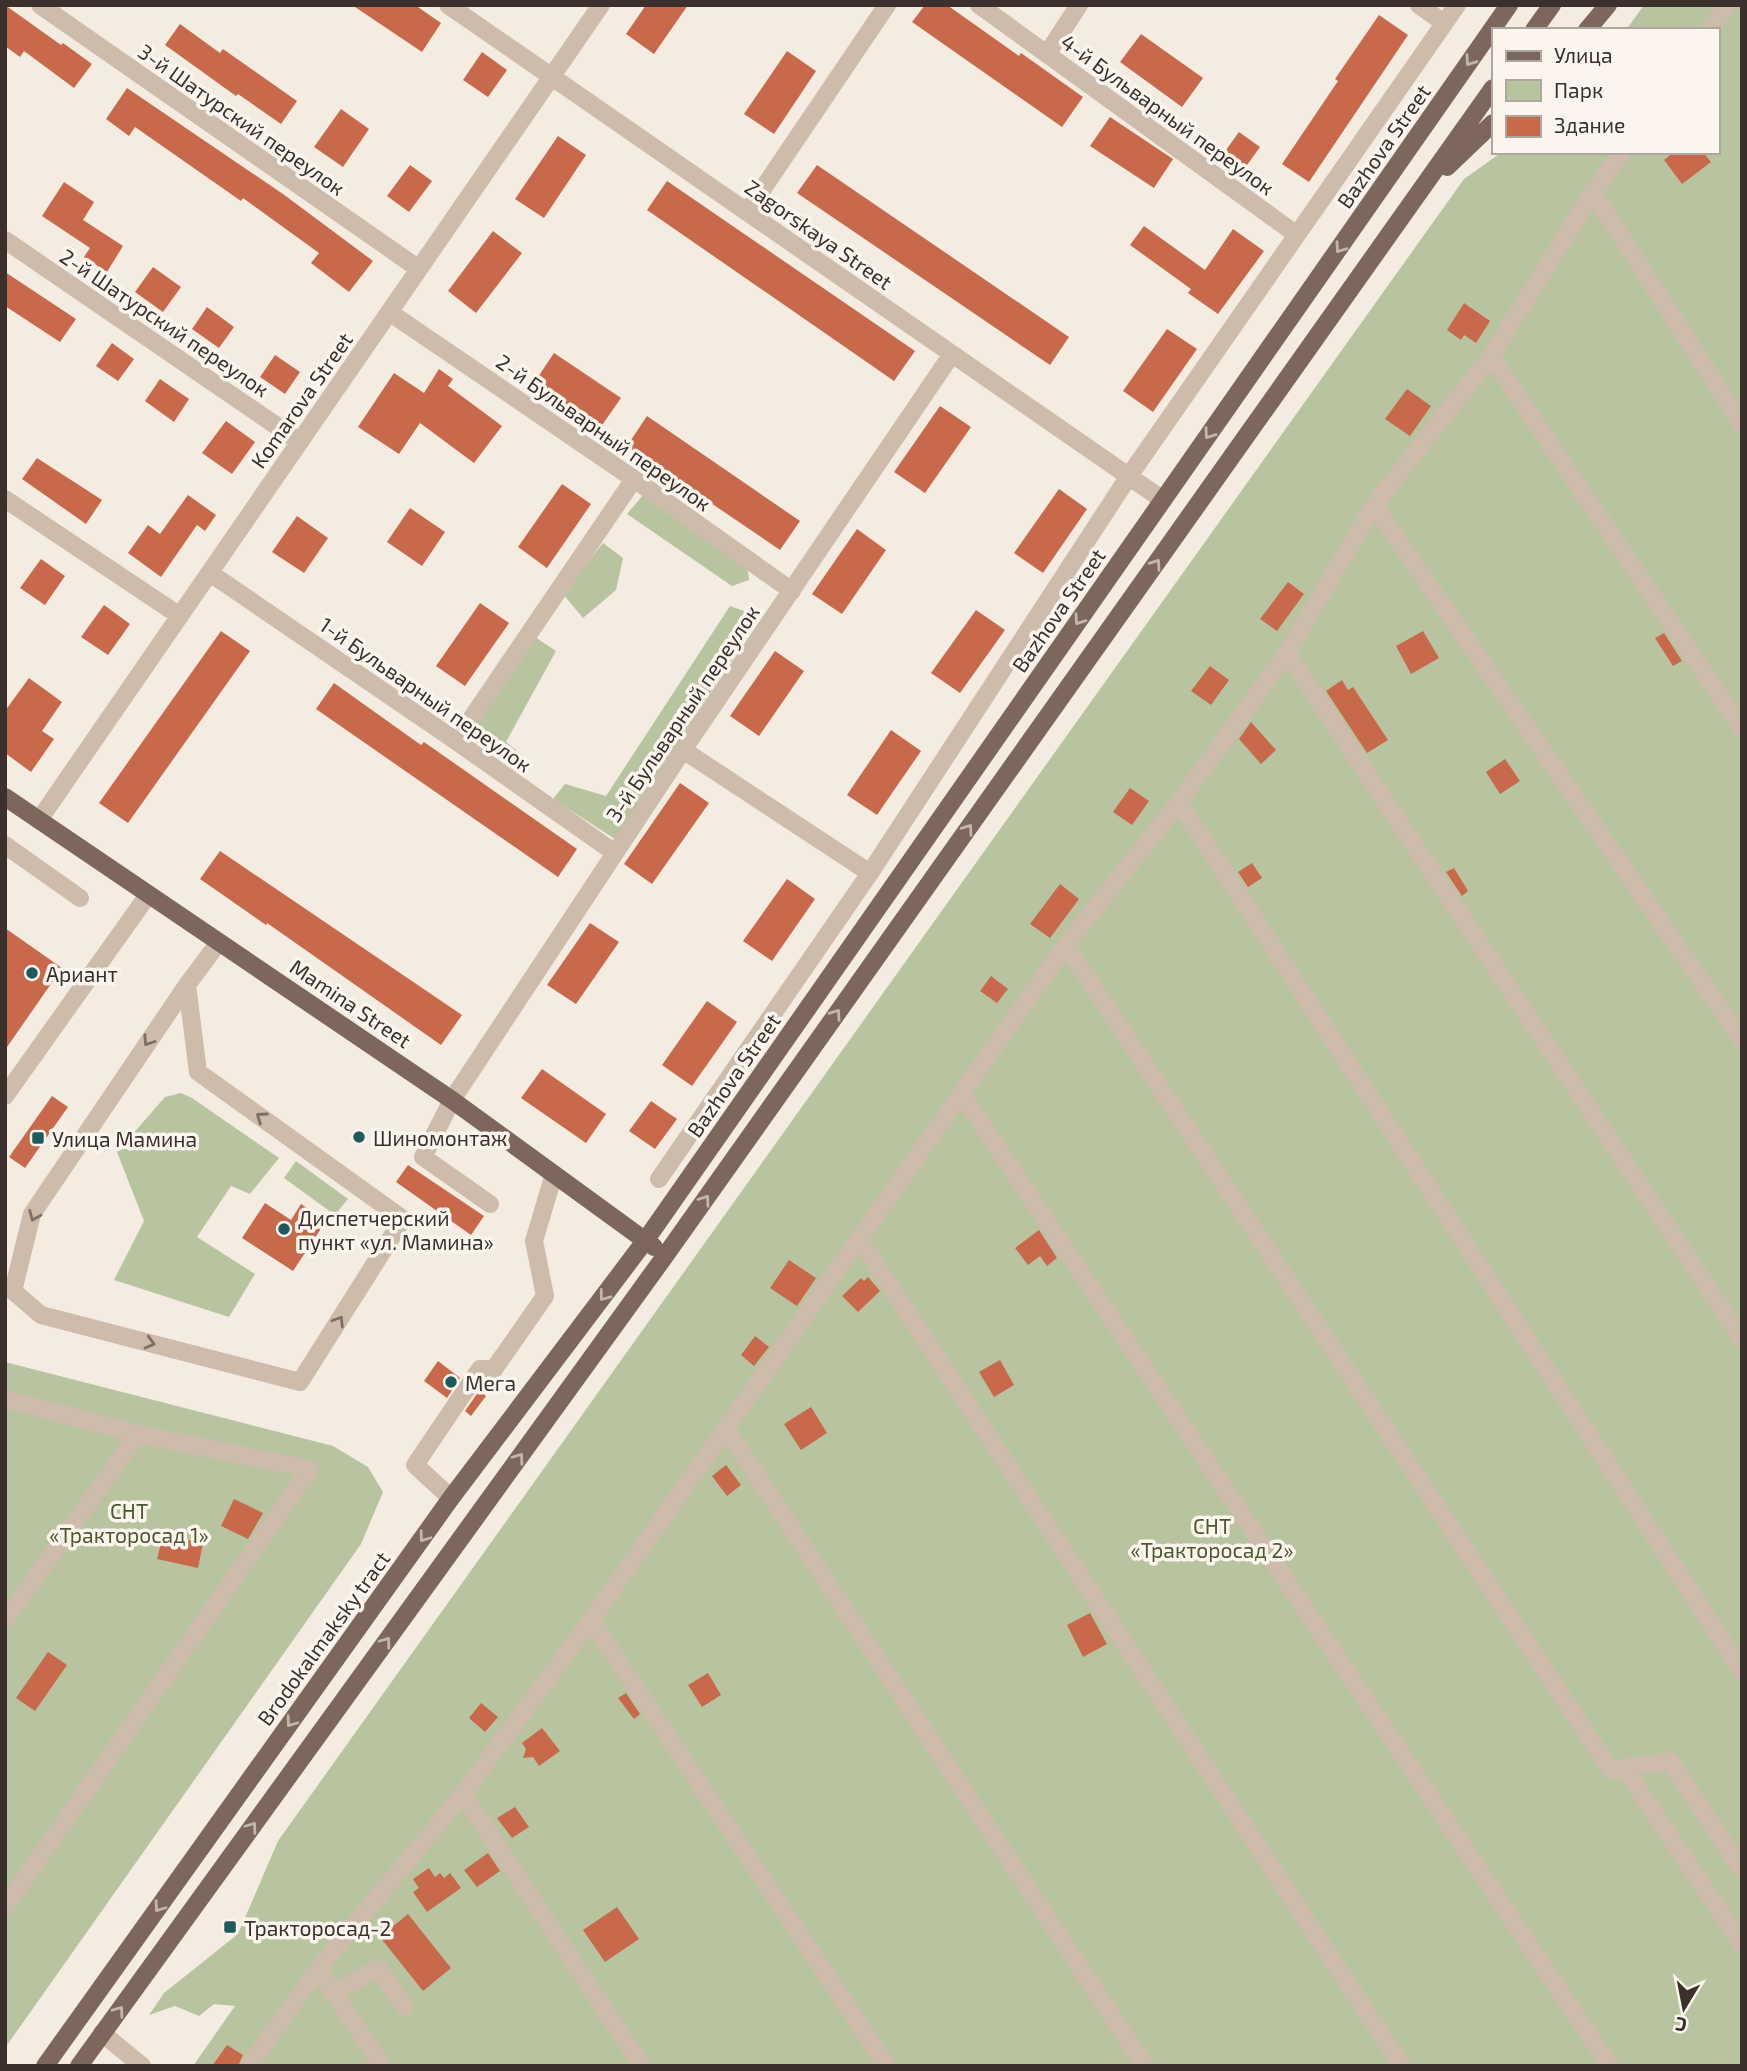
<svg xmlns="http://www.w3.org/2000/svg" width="1747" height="2071" font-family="'Exo 2',sans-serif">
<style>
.green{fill:#b8c4a0}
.building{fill:#c8694b}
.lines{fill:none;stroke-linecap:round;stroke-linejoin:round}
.minor{stroke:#cdbbac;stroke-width:18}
.major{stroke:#7d675c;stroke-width:18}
.oneway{stroke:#c2b5ac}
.oneway2{stroke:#7d6f65}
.poi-dot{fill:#1f5a5e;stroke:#fbf5ee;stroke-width:2.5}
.labels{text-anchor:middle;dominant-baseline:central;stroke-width:7;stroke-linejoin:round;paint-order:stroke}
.street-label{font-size:21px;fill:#3b302b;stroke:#fbf5ee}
.poi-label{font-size:21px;fill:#3b302b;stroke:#fbf5ee;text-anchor:start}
.park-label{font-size:21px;fill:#4a5a2e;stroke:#fbf5ee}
</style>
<rect width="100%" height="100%" fill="#f4ebe1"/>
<path class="green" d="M1644 5H1742V2066H193L235 2006 214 2004 199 2016 175 2006 149 2015 164 1993 238 1934 278 1841 1464 179 1502 152H1717V30H1626Z
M644 494 747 565 749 580 732 586 627 514Z
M603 543 623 558 616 590 583 618 563 594Z
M730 606 760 617 615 839 553 799 565 784 606 796Z
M535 637 556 651 506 742 521 754 510 767 468 737Z
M181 1093 192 1098 279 1158 250 1194 231 1186 197 1237 255 1274 229 1317 114 1280 144 1221 117 1152 165 1097Z
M296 1161 348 1199 335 1215 284 1178Z
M5 1362 333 1446 368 1467 383 1492 361 1544 5 2048Z"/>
<path class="building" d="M5 5 61 45 63 43 92 64 74 88 24 51 20 57 5 46Z
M352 5H415L441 23 422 52Z
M646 5H688L654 54 626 34Z
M925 5H947L1019 56 1021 53 1083 97 1062 127 912 22Z
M1379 15 1408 35 1309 182 1282 164 1338 81 1335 79Z
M180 24 220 53 223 49 297 101 281 124 238 94 236 96 165 45Z
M1141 34 1203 78 1182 107 1120 62Z
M787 51 816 71 774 134 744 114Z
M482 52 507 70 488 97 463 80Z
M127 88 283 194 373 261 349 292 311 263 319 253 243 198 241 201 135 127 129 136 106 119Z
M341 109 369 129 343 167 314 147Z
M1110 117 1173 159 1154 188 1090 146Z
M1239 132 1260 147 1242 172 1221 157Z
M558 136 586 155 544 218 515 199Z
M1674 152H1703L1711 162 1682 184 1664 160Z
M410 165 432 181 409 212 387 196Z
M817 165 1069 337 1050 365 797 193Z
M667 181 915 351 894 381 647 210Z
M64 182 94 202 83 220 123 246 107 272 84 257 90 248 42 216Z
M1144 226 1205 270 1233 229 1264 251 1218 314 1188 293 1191 289 1130 245Z
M493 231 522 253 476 313 448 291Z
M153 267 181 287 163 312 135 292Z
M5 272 76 319 60 342 5 306Z
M1464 303 1490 321 1476 343 1464 335 1461 340 1447 330Z
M207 307 234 327 219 348 192 329Z
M1167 329 1197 349 1153 412 1123 391Z
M112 343 134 359 118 381 96 366Z
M554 353 621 398 600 428 534 383Z
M275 355 300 372 285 394 260 377Z
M439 369 453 379 448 386 502 426 474 463 420 423 399 454 358 427 394 373 424 393Z
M160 379 189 399 174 422 145 401Z
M1407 389 1431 406 1410 436 1385 419Z
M940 406 971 427 925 493 894 472Z
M647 416 800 521 780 550 627 446Z
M226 421 255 442 232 474 202 453Z
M37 458 102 500 86 524 22 479Z
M562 484 591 504 547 568 518 547Z
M1059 489 1087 509 1043 573 1014 553Z
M188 495 216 515 205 531 197 525 161 577 128 553 148 525 160 534Z
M410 508 445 532 422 566 387 542Z
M297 516 328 538 304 573 272 552Z
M857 529 886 550 842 614 812 594Z
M41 559 65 576 45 605 20 588Z
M1288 582 1304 594 1277 631 1260 619Z
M480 603 509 623 465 686 436 666Z
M104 605 130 624 108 655 81 637Z
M976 610 1005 630 960 693 931 673Z
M221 631 250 651 128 823 99 803Z
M1423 631 1439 658 1411 674 1396 646Z
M1664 633 1682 661 1673 666 1655 638Z
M775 651 804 671 759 736 730 716Z
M1210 666 1229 680 1211 705 1191 691Z
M29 678 62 702 42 731 54 739 31 772 5 753V711Z
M1342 680 1348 690 1353 687 1388 740 1367 753 1326 691Z
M334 683 421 745 424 742 577 849 558 877 316 709Z
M1251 722 1276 750 1261 764 1239 739Z
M891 730 921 751 877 815 847 795Z
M1505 759 1520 781 1500 794 1486 772Z
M680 783 709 803 652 884 624 864Z
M1130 788 1149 801 1132 825 1113 812Z
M220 851 462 1015 441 1045 267 923 266 925 200 879Z
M1252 863 1262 878 1248 887 1238 872Z
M1454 868 1468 891 1462 896 1446 872Z
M787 879 815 899 772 961 743 941Z
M1060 884 1079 899 1050 938 1030 924Z
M590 923 619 942 576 1004 547 985Z
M5 928 62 968 5 1050Z
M991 976 1008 989 997 1003 980 991Z
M707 1001 737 1022 692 1086 662 1065Z
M542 1069 606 1114 586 1143 521 1098Z
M52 1096 68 1107 25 1168 9 1157Z
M651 1101 677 1119 655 1149 629 1131Z
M408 1165 484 1216 471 1235 396 1182Z
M265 1203 291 1220 301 1204 326 1221 293 1271 242 1238Z
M1039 1230 1057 1258 1047 1266 1040 1256 1028 1265 1015 1248Z
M789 1260 816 1278 797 1306 770 1288Z
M868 1277 880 1291 858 1312 842 1296 861 1278 864 1281Z
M755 1336 769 1347 754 1366 741 1355Z
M1000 1360 1014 1385 994 1397 979 1372Z
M438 1361 460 1378 447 1398 424 1381Z
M479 1391 486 1396 471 1416 465 1411Z
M811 1407 827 1433 801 1450 784 1424Z
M726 1465 741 1485 727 1496 712 1476Z
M234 1499 263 1513 248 1539 221 1526Z
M163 1535 203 1543 198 1568 157 1559Z
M1090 1613 1107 1644 1083 1657 1067 1625Z
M48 1652 67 1665 35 1711 16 1698Z
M708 1673 721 1695 702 1707 688 1685Z
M626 1693 640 1714 634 1719 618 1698Z
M481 1703 498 1717 485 1732 469 1718Z
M542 1728 560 1751 539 1766 533 1757 523 1758 526 1749 522 1743Z
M515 1807 529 1827 512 1838 497 1818Z
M488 1853 500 1871 477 1887 464 1870Z
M429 1868 435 1877 440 1873 444 1878 450 1873 461 1888 427 1912 413 1892 419 1888 413 1879Z
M617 1907 639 1939 605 1962 583 1930Z
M408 1914 451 1968 423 1991 380 1937Z
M227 2045 243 2055 238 2066H212Z"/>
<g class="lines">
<path class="minor" d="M40 5 419 269
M448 5 1163 500
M979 5 1297 235
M1419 5 1444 23
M1709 30 1727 5
M1047 54 1079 5
M1593 192 1742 425
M747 212 887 5
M5 240 300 442
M389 312 634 479 792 591
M1491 356 1742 729
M5 499 180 616
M1374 505 1742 1040
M210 573 456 741 615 853
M1287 653 1742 1339
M456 741 634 479
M683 750 870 873
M1179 802 1742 1671
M39 820 601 5
M5 845 80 898
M1066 945 1611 1770 1670 1761 1742 1870
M187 985 198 1072 403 1219 300 1382 41 1315 13 1291 32 1214 187 985 219 942
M962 1094 1610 2066
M5 1096 148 895
M659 1179 870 873 1129 476 1457 5
M490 1204 423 1157 452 1100 683 750 952 354
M860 1240 1402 2066
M5 1399 138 1434 310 1469 5 1907
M727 1430 1145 2066
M451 1498 415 1465 480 1369H494L545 1296 534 1241 554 1174
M5 1620 138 1434
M591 1620 887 2066
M1624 1768 1742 1944
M463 1794 642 2066
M318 1969 382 2066
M334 1993 378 1968 405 2007
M102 2033 142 2066
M249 2066 318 1969 463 1794 591 1620 1066 945 1179 802 1287 653 1374 505 1491 356 1593 192 1622 152"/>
<path class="major" d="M1534 30 1552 5
M1587 30 1608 5
M1447 167 1493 123
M5 797 452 1100 654 1247
M45 2066 451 1498 645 1241 1509 5
M79 2066 665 1256 1493 88"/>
</g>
<defs><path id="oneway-chevron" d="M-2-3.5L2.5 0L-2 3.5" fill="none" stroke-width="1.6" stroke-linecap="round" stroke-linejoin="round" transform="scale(1.75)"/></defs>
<g class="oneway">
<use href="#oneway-chevron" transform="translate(1470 61) rotate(125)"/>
<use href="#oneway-chevron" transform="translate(1340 248) rotate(125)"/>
<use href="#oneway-chevron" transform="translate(1209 434) rotate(125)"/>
<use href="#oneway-chevron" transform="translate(1156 564) rotate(-55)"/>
<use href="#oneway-chevron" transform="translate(1079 620) rotate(125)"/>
<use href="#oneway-chevron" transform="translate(968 829) rotate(-55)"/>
<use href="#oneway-chevron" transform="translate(836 1014) rotate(-55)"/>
<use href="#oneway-chevron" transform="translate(705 1200) rotate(-55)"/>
<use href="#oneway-chevron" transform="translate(604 1296) rotate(127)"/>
<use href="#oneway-chevron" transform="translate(519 1458) rotate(-54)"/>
<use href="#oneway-chevron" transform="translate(424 1537) rotate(126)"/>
<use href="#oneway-chevron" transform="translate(386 1642) rotate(-54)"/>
<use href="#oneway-chevron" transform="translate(291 1722) rotate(126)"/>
<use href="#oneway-chevron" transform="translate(252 1827) rotate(-54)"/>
<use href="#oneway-chevron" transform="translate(159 1907) rotate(126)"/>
<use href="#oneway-chevron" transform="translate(119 2011) rotate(-54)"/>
</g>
<g class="oneway2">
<use href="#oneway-chevron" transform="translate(148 1041) rotate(124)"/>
<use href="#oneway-chevron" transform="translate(261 1117) rotate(-145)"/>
<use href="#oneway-chevron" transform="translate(34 1216) rotate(113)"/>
<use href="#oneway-chevron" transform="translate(339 1321) rotate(-58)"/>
<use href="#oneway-chevron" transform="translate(150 1343) rotate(15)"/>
</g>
<g class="poi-dot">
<circle cx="32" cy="973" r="7"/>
<circle cx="359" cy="1137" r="7"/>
<rect x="31" y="1131" width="14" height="14" rx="3.5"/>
<circle cx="284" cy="1229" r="7"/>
<circle cx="451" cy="1382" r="7"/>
<rect x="223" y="1920" width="14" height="14" rx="3.5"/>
</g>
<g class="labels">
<g class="street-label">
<text transform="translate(1168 114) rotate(36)">4-й Бульварный переулок</text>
<text transform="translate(242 119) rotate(35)">3-й Шатурский переулок</text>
<text transform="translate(1383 146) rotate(-55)">Bazhova Street</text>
<text transform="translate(819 234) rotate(35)">Zagorskaya Street</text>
<text transform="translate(165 322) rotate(34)">2-й Шатурский переулок</text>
<text transform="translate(301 400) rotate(-55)">Komarova Street</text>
<text transform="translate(604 432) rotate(35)">2-й Бульварный переулок</text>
<text transform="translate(1058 610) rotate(-55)">Bazhova Street</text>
<text transform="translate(426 694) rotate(35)">1-й Бульварный переулок</text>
<text transform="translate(682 713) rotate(-56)">3-й Бульварный переулок</text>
<text transform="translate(351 1003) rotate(34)">Mamina Street</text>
<text transform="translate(733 1075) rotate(-55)">Bazhova Street</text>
<text transform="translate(323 1638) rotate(-54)">Brodokalmaksky tract</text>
</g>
<g class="poi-label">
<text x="46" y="973">Ариант</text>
<text x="373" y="1137">Шиномонтаж</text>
<text x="52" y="1138">Улица Мамина</text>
<text x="298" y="1217">Диспетчерский<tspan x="298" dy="24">пункт «ул. Мамина»</tspan></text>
<text x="465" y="1382">Мега</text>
<text x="244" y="1927">Тракторосад-2</text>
</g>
<g class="park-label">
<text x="129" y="1510">СНТ<tspan x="129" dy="24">«Тракторосад 1»</tspan></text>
<text x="1212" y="1525">СНТ<tspan x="1212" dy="24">«Тракторосад 2»</tspan></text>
</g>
</g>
<rect width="1747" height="2071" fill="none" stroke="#3b302b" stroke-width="14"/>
<rect x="1492" y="28" width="228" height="126" fill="#fbf5ee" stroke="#aea6a0" stroke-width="2"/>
<rect x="1506" y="51" width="35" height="10" fill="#7d675c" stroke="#aea6a0" stroke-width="2"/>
<text x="1554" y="63" font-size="21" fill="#3b302b">Улица</text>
<rect x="1506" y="80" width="35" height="21" fill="#b8c4a0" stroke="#aea6a0" stroke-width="2"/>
<text x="1554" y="98" font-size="21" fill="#3b302b">Парк</text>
<rect x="1506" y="116" width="35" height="21" fill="#c8694b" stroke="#aea6a0" stroke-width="2"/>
<text x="1554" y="133" font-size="21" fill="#3b302b">Здание</text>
<g transform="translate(1684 2008) rotate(190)" stroke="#fbf5ee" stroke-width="5" paint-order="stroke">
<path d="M0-5L12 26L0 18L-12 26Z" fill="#3b302b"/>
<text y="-10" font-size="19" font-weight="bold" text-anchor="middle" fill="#3b302b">С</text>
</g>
</svg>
